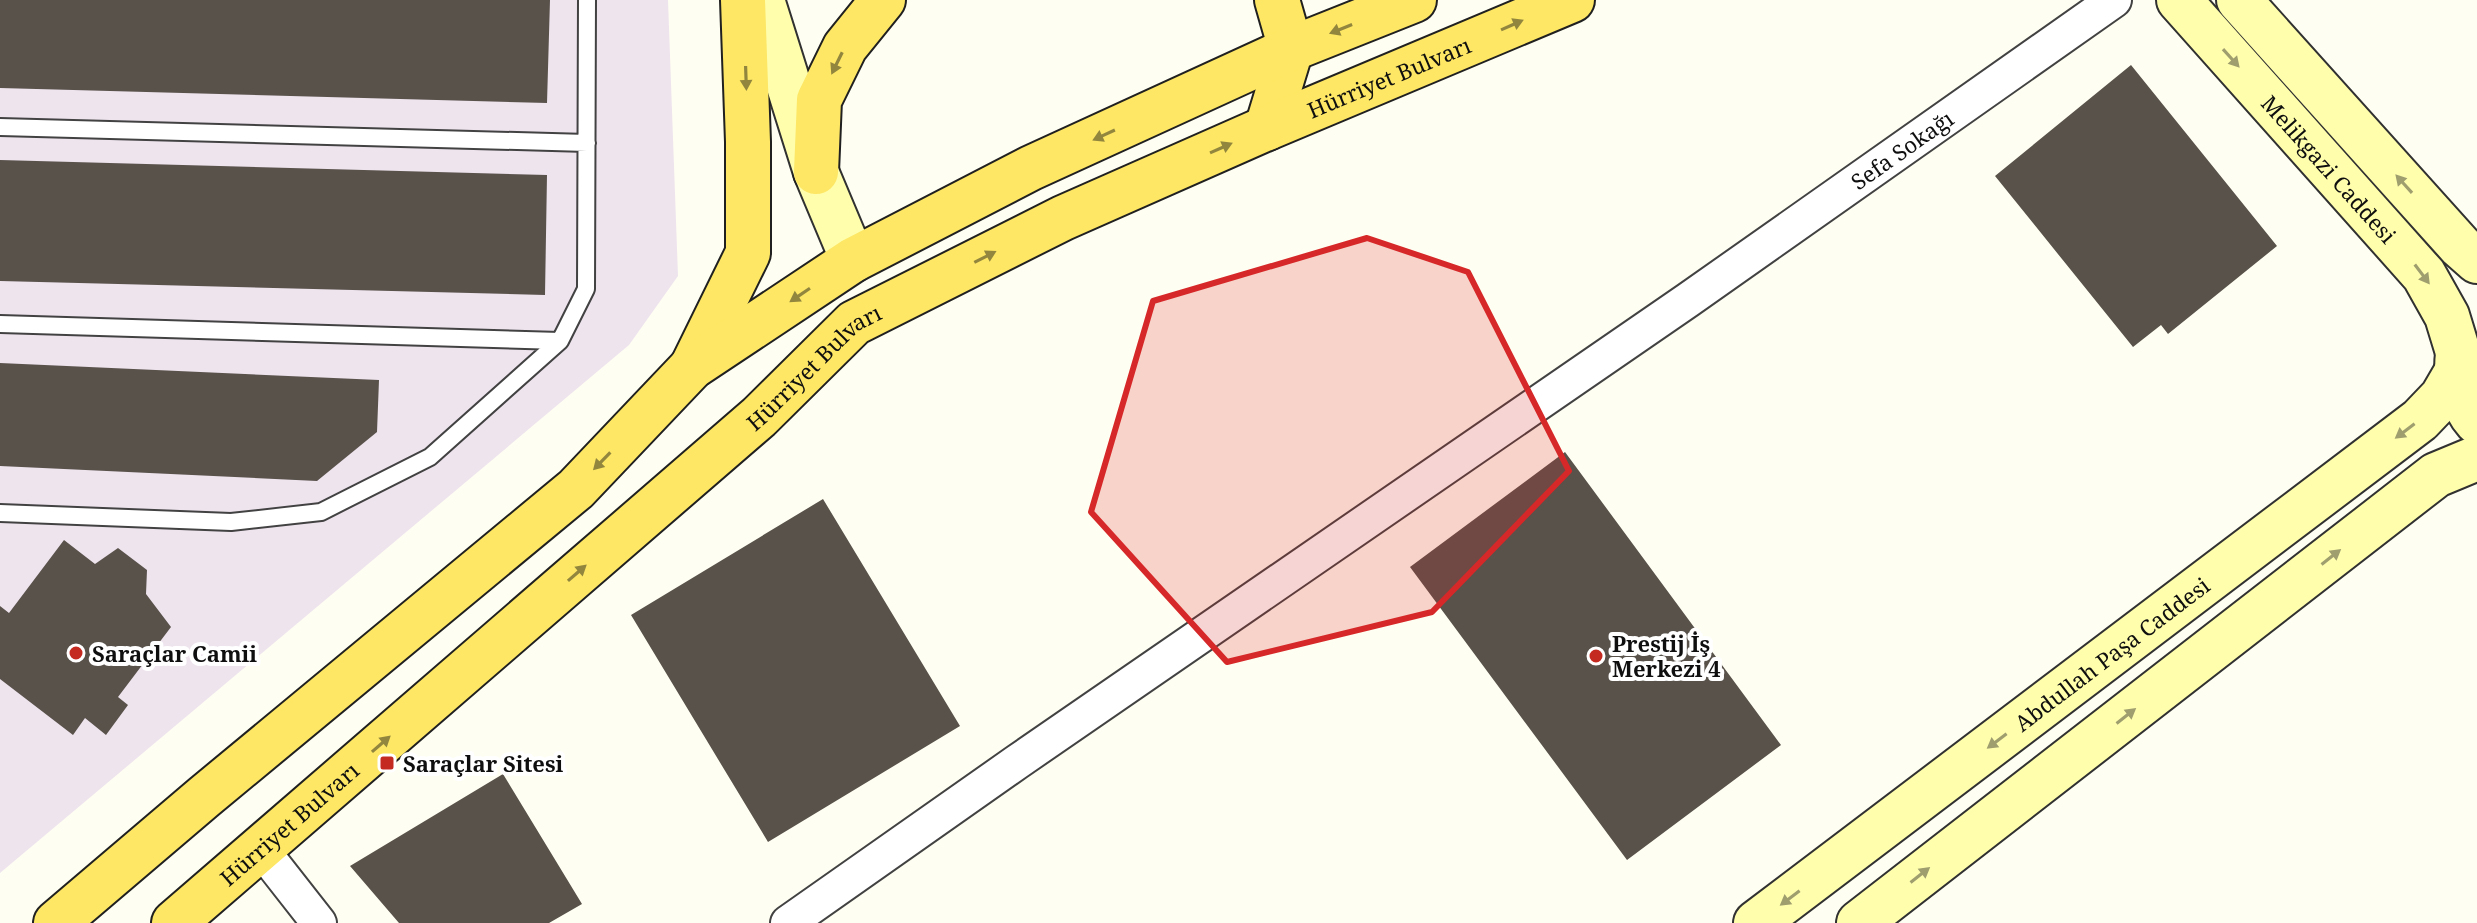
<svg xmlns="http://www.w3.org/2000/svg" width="2477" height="923" font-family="'Noto Serif',serif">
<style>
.industrial{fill:#eee4ee}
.building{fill:#58524b}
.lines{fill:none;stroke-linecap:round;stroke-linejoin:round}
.lane-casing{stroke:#424242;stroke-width:20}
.street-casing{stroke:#424242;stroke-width:38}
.secondary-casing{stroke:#313131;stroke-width:48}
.primary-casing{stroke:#202020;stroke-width:48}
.lane{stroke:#fff;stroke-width:16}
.street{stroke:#fff;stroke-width:34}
.secondary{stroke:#fffead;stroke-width:44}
.primary{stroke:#fde764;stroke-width:44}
.oneway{fill:#92863e}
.oneway2{fill:#9f9e6e}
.marked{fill:#d62828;fill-opacity:0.2;stroke:#d62828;stroke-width:6;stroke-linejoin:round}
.poi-dot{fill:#c52a21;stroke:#fff;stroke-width:3}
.labels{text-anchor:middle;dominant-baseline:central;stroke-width:8;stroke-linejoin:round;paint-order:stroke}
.street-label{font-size:22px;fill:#0f0f0f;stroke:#fff}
.poi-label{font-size:22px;font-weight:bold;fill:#0f0f0f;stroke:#fff;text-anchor:start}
</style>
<rect width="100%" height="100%" fill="#fffef2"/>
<path class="industrial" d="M0 0H668L678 276 629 345 0 873Z"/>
<path class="building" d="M0 0H550L547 103 0 88Z
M2131 65 2277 246 2168 334 2161 325 2133 347 1995 176Z
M0 160 547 175 545 295 0 281Z
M0 363 379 380 377 432 317 481 0 466Z
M1565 452 1781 745 1627 860 1410 567Z
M823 499 960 726 768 842 631 615Z
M64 540 95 564 118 548 147 570 146 594 171 627 118 697 128 705 106 735 85 718 73 735 0 679V606L9 613Z
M503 774 582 904 549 923H399L350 866Z"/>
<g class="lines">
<defs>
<path id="lane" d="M0 127 587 143
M0 324 560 341
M0 513 231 522 321 512 430 457 560 341 586 289 587 0"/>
<g id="street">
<path d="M261 849 319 923"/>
<path id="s1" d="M788 923 1017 762 1688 300 2114 0"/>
</g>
<g id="secondary">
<path d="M762 0 816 172 853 260"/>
<path id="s2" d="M2179 0 2424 275 2447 316 2458 352"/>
<path d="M2239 0 2460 246 2477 261"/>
<path d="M2458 354C2455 377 2461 404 2477 422"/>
<path id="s3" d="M1756 923 2420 420 2442 397 2456 373"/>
<path d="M1859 923 2436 475 2477 458"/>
</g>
<g id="primary">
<path d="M1267 128 1291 49 1277 0"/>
<path d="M816 172 819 100 845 47 883 0"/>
<path d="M692 367 748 253V142L743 0"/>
<path d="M56 923 204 797 576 489 692 367 853 260 1031 168 1291 49 1414 0"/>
<path id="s4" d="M174 923 759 417 854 323 1063 218 1267 128 1572 0"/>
</g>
</defs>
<use href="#lane" class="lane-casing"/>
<use href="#street" class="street-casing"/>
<use href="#secondary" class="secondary-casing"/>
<use href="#primary" class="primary-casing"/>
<use href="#lane" class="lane"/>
<use href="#street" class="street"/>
<use href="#secondary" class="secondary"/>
<use href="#primary" class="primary"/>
</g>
<defs><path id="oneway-solid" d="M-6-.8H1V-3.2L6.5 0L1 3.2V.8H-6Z" transform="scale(2)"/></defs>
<g class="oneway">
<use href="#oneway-solid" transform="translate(1512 25) rotate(-24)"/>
<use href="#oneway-solid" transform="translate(1341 29) rotate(158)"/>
<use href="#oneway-solid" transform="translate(837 63) rotate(116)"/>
<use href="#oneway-solid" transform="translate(746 78) rotate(88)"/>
<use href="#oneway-solid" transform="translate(1104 135) rotate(155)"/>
<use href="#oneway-solid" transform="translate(1221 148) rotate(-24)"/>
<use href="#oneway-solid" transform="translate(985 257) rotate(-27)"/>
<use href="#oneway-solid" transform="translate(800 295) rotate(146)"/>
<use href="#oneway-solid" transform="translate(602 461) rotate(134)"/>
<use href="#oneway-solid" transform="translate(577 573) rotate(-41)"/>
<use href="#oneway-solid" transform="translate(381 744) rotate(-41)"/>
</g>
<g class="oneway2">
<use href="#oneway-solid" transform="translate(2231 58) rotate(48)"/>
<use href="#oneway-solid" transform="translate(2404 184) rotate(-132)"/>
<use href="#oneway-solid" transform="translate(2422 274) rotate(53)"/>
<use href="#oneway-solid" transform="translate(2405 431) rotate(143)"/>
<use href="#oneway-solid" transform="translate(2331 557) rotate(-38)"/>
<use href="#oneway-solid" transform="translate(2126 716) rotate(-38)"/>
<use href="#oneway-solid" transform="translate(1997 741) rotate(143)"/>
<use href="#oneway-solid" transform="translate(1920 875) rotate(-38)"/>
<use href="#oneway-solid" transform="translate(1790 898) rotate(143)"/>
</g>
<path class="marked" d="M1367 238 1468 272 1569 471 1432 612 1227 662 1091 512 1153 301Z"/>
<g class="poi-dot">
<circle cx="76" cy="653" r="8"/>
<circle cx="1596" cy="656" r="8"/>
<rect x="379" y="755" width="16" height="16" rx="4"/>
</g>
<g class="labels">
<g class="street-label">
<text stroke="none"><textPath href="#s4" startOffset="1496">Hürriyet Bulvarı</textPath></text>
<text stroke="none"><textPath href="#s1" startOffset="1356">Sefa Sokağı</textPath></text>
<text stroke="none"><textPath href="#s2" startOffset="226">Melikgazi Caddesi</textPath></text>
<text stroke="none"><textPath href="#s4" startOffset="848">Hürriyet Bulvarı</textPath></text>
<text stroke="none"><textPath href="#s3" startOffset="446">Abdullah Paşa Caddesi</textPath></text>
<text stroke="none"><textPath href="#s4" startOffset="152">Hürriyet Bulvarı</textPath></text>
</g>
<g class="poi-label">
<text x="1612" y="643">Prestij İş<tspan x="1612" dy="25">Merkezi 4</tspan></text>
<text x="92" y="653">Saraçlar Camii</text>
<text x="403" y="763">Saraçlar Sitesi</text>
</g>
</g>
</svg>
